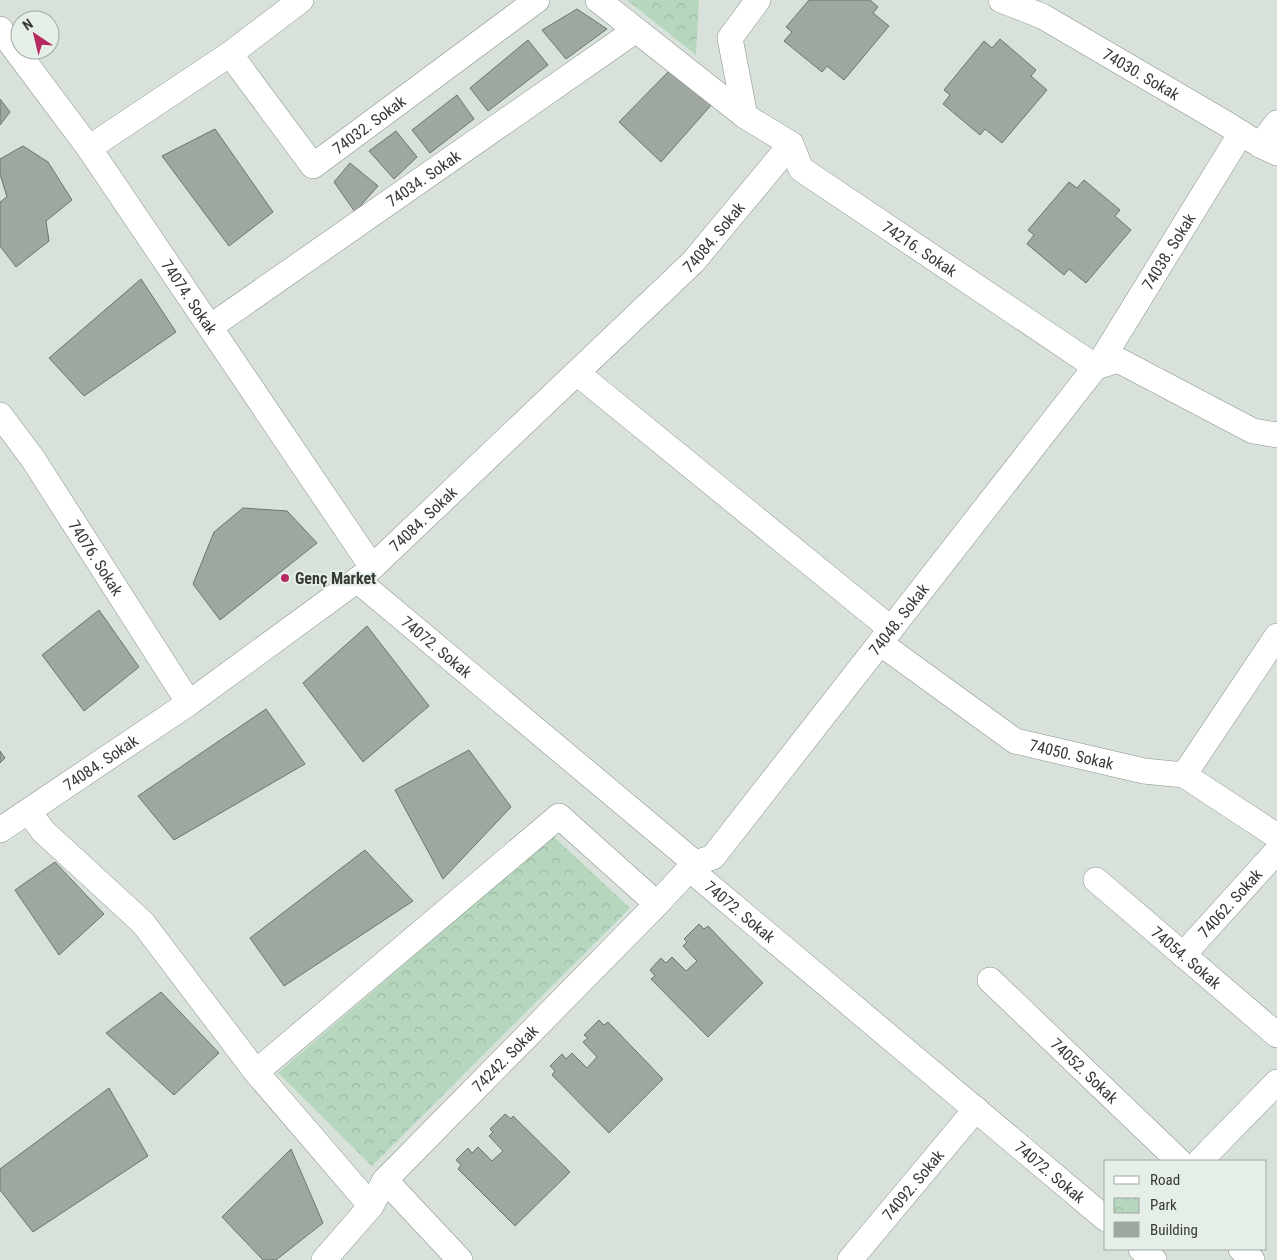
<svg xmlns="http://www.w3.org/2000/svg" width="1277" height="1260" font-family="'Roboto Condensed',sans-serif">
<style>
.park{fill:url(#park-crowns)}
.building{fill:#9ea8a0;stroke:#6c756e}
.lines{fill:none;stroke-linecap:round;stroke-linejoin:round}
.street-casing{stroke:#89938b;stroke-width:26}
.street{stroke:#fff;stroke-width:25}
.poi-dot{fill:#b62961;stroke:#e5efe7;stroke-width:2}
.labels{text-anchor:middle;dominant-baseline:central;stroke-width:4;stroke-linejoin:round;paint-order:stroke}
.street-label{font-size:16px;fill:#363a37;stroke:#e5efe7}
.poi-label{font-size:16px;font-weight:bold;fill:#363a37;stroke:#e5efe7;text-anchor:start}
</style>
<defs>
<pattern id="park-crowns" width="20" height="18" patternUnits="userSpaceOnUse" patternTransform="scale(1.25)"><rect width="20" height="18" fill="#b6d7be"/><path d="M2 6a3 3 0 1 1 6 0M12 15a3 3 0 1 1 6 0" fill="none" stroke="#9db9a4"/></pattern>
</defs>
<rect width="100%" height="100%" fill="#d8e2da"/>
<path class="park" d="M627 0H699L696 55Z
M553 836 630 908 372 1166 278 1073Z"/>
<path class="building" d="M809 0H870L878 7 873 13 889 26 844 80 827 66 822 72 784 41 792 32 786 27Z
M577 9 607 29 566 59 542 30Z
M1000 39 1036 70 1031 76 1047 90 1002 143 985 129 980 135 943 104 950 95 944 90 984 41 992 48Z
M528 40 548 65 488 111 470 88Z
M671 69 713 103 661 162 619 122Z
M457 95 474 119 430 153 412 130Z
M0 99 10 112 0 125Z
M215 129 273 212 229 246 162 156Z
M396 131 417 157 394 179 369 151Z
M23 146 48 162 72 200 46 221 49 241 16 267 0 246V202L7 197 0 174V159Z
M350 163 378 186 355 212 334 182Z
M1084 180 1120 210 1115 216 1131 230 1086 283 1069 269 1064 275 1027 244 1034 235 1028 230 1069 182 1077 188Z
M141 279 176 332 84 396 49 358Z
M243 508 287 511 317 543 220 620 193 584 214 532Z
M99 610 139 667 84 711 42 655Z
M367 626 429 706 363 762 303 683Z
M266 709 305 764 174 840 138 796Z
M469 750 511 807 443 879 395 790Z
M0 751 5 758 0 763Z
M365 850 413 901 284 986 250 938Z
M55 862 104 914 59 955 15 890Z
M699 924 704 929 708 926 763 983 708 1037 651 979 655 976 650 970 661 958 666 963 672 957 686 971 697 961 683 946 687 942 684 939Z
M161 992 219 1053 174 1095 106 1033Z
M599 1020 604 1025 608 1022 663 1079 609 1133 552 1075 555 1071 550 1066 562 1054 566 1059 572 1053 587 1068 597 1057 583 1042 588 1038 584 1035Z
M109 1088 148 1156 33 1232 0 1190V1169Z
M505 1114 511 1119 513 1116 570 1172 515 1226 458 1169 461 1165 456 1160 468 1148 472 1153 478 1147 492 1161 503 1151 489 1136 493 1132 490 1129Z
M291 1149 323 1223 276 1260H263L222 1217Z"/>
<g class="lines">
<defs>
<g id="street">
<path id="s1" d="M598 0 745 116 791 144 801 169 1096 367 1118 360 1253 431 1277 435"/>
<path id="s2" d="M1001 0 1042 16 1225 123 1260 145 1277 153"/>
<path id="s3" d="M0 29 89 148 372 567"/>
<path id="s4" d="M230 54 313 166 537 0"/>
<path d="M745 116 730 38 758 0"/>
<path d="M1260 145 1277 123"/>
<path d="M89 148 230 54 301 0"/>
<path id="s5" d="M210 327 636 30"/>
<path d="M577 373 891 629"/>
<path id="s6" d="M0 415 33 459 189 703"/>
<path id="s7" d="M357 580 695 863 699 877 1106 1219"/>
<path id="s8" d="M880 643 1015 741 1144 771 1184 775 1277 836"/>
<path d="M1184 775 1277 636"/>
<path d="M29 812 43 831 143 923 256 1072 371 1206"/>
<path id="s9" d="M0 830 189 703 364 575 693 262 791 144"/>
<path id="s10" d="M1096 880 1277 1035"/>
<path id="s11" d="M1183 955 1277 851"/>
<path id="s12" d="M990 980 1179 1161"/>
<path d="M256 1072 559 816 657 904"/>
<path d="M1200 1161 1277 1082"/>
<path d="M385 1180 460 1260"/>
<path d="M1141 1249 1154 1260"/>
<path d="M1241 1249 1252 1260"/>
<path id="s13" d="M324 1260 371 1206 385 1180 393 1172 657 904 695 863 713 857 1104 356 1241 133"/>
<path id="s14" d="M850 1260 976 1109"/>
</g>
</defs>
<use href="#street" class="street-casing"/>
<use href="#street" class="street"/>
</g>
<circle class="poi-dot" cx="285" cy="578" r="5"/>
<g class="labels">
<g class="street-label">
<text stroke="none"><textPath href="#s2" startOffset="159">74030. Sokak</textPath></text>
<text stroke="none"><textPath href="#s4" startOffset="209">74032. Sokak</textPath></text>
<text stroke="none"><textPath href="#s5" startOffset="260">74034. Sokak</textPath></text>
<text stroke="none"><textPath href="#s9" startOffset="931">74084. Sokak</textPath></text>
<text stroke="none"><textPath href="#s1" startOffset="411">74216. Sokak</textPath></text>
<text stroke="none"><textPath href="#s13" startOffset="1322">74038. Sokak</textPath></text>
<text stroke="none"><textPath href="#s3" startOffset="328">74074. Sokak</textPath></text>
<text stroke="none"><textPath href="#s9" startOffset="526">74084. Sokak</textPath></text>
<text stroke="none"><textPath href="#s6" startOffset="172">74076. Sokak</textPath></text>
<text stroke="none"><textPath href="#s13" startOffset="865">74048. Sokak</textPath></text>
<text stroke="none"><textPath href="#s7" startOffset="104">74072. Sokak</textPath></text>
<text stroke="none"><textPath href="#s8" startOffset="225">74050. Sokak</textPath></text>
<text stroke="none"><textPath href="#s9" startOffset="121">74084. Sokak</textPath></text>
<text stroke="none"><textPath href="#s11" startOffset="70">74062. Sokak</textPath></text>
<text stroke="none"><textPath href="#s7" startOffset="509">74072. Sokak</textPath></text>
<text stroke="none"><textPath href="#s10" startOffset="119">74054. Sokak</textPath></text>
<text stroke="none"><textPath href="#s13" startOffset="272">74242. Sokak</textPath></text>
<text stroke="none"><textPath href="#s12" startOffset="131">74052. Sokak</textPath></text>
<text stroke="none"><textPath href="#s7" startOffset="914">74072. Sokak</textPath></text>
<text stroke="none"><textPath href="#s14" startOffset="98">74092. Sokak</textPath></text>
</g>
<g class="poi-label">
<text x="295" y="578">Genç Market</text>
</g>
</g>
<rect x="1104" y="1160" width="162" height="90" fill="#e5efe7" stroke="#9fa7a1"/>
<rect x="1114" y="1176" width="25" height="8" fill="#ffffff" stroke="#9fa7a1"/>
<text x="1150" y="1185" font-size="15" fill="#363a37">Road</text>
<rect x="1114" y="1198" width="25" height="15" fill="url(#park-crowns)" stroke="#9fa7a1"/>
<text x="1150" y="1210" font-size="15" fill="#363a37">Park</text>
<rect x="1114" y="1222" width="25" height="15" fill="#9ea8a0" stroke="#9fa7a1"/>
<text x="1150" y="1235" font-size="15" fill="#363a37">Building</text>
<g transform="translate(35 35) rotate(325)"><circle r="24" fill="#e5efe7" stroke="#9fa7a1"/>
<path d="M0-4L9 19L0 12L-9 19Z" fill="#b62961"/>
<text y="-8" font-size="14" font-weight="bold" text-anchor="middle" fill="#363a37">N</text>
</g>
</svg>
